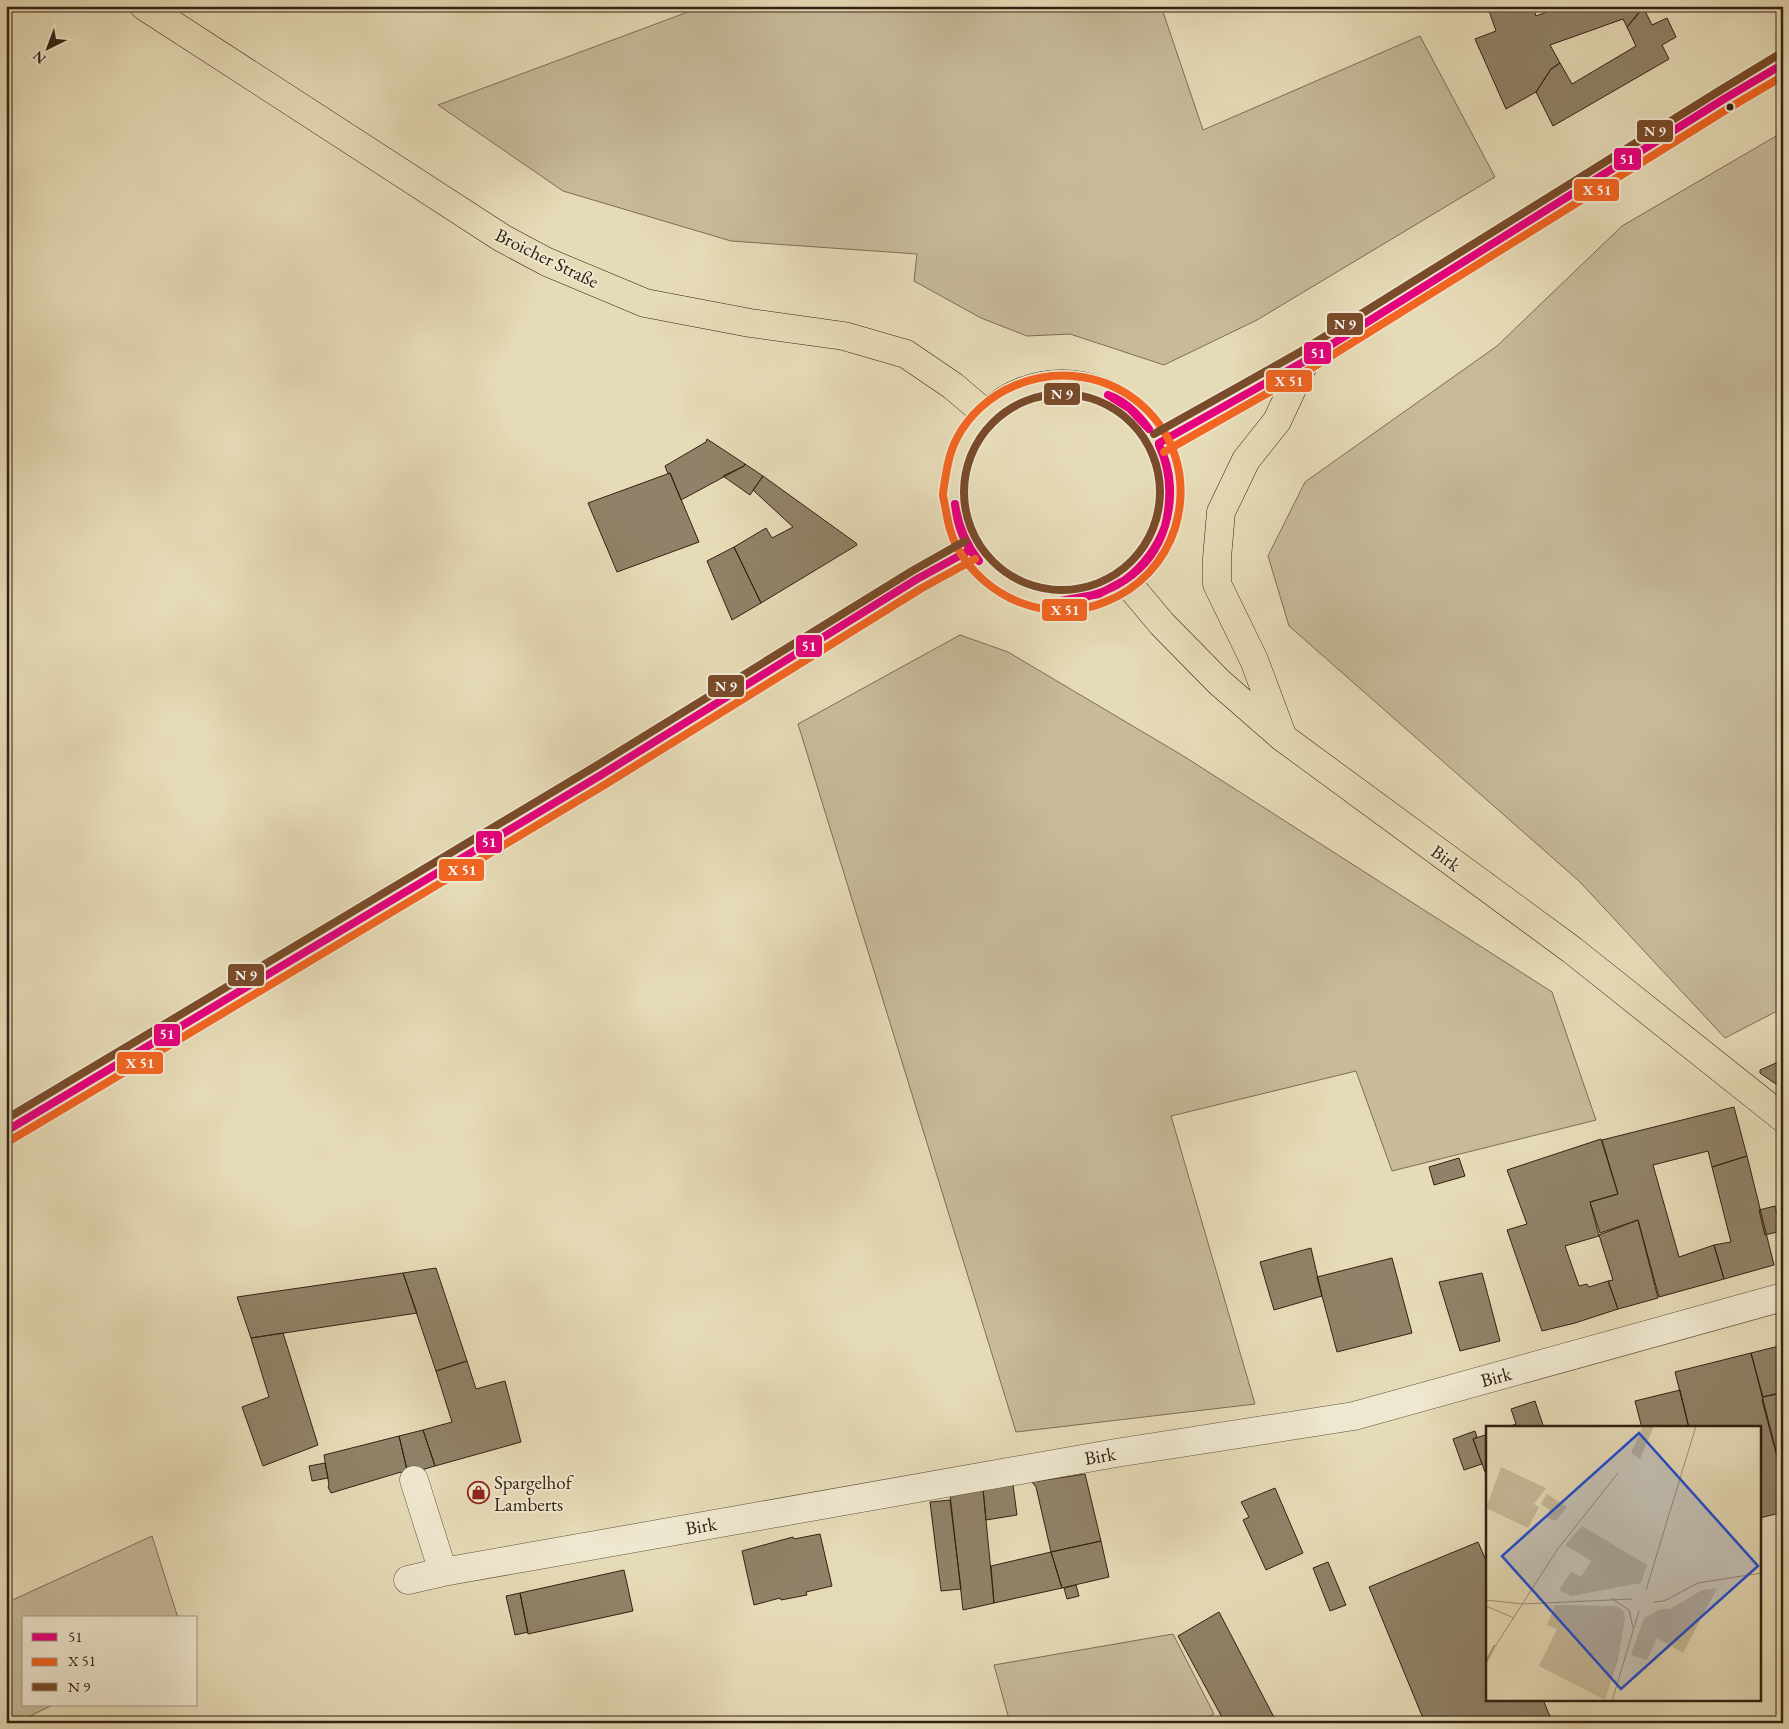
<svg xmlns="http://www.w3.org/2000/svg" width="1789" height="1729" font-family="'EB Garamond',serif">
<style>
.green{fill:#c7bb9b;stroke:#7c6e57}
.building{fill:#908268;stroke:#322113}
.lines{fill:none;stroke-linecap:round;stroke-linejoin:round}
.minor-casing{stroke:#5f503c;stroke-width:29}
.major-casing{stroke:#322113;stroke-width:29}
.minor{stroke:#efe8d0;stroke-width:28}
.major{stroke:#e6dbb7;stroke-width:28}
.bus-1-casing{stroke:#efe8d0;stroke-width:11}
.bus-2-casing{stroke:#efe8d0;stroke-width:11}
.bus-3-casing{stroke:#efe8d0;stroke-width:11}
.bus-1{stroke:#e5007d;stroke-width:8}
.bus-2{stroke:#f26522;stroke-width:8}
.bus-3{stroke:#7a4b2a;stroke-width:8}
.bus-dot{fill:#322113;stroke:#efe8d0;stroke-width:2}
.labels{text-anchor:middle;dominant-baseline:central;stroke-width:4;stroke-linejoin:round;paint-order:stroke}
.street-label{font-size:19px;fill:#322113;stroke:#efe8d0}
.poi-label{font-size:19px;fill:#322113;stroke:#efe8d0;text-anchor:start}
.inset-river{fill:none;stroke:#a99c7f;stroke-width:2.5}
.inset-road{fill:none;stroke:#9e9175;stroke-width:1}
.view{fill:#1d4ed8;fill-opacity:0.15;stroke:#1d4ed8;stroke-width:2.5}
.inset-edge{fill:none;stroke:#322113;stroke-width:2.5}
.line-badge{stroke:#efe8d0;stroke-width:2}
.badge-label{font-size:14px;text-anchor:middle;font-weight:bold;fill:#fff}
</style>
<rect width="100%" height="100%" fill="#e6dbb7"/>
<filter id="stains"><feTurbulence type="fractalNoise" baseFrequency=".004" numOctaves="4"/><feColorMatrix values="0 0 0 0 .2 0 0 0 0 .09 0 0 0 0 .02 0 0 0 .5 -.17"/></filter>
<radialGradient id="worn" r=".72"><stop offset=".6" stop-color="#630" stop-opacity="0"/><stop offset="1" stop-color="#630" stop-opacity=".3"/></radialGradient>
<path class="green" d="M704 6H1161L1203 130 1420 36 1495 177 1257 320 1164 365 1070 334 1027 336 981 318 914 281 917 254 731 241 563 191 438 105Z
M1783 132V1008L1725 1038 1579 881 1289 626 1268 556 1305 482 1497 346 1622 226Z
M960 635 1008 652 1185 757 1552 992 1596 1120 1392 1171 1356 1071 1171 1116 1255 1404 1016 1432 798 724Z
M152 1536 178 1618H24V1705H53L15 1723H6V1603Z
M1173 1634 1214 1714 1198 1723H1010L994 1665Z"/>
<path class="building" d="M1501 6H1533L1536 16 1563 6H1645L1627 27 1623 19 1550 45 1560 63 1551 69 1536 92 1506 109 1475 39 1496 31 1489 11Z
M1643 7 1652 25 1667 18 1676 37 1662 45 1669 59 1553 126 1536 92 1551 69 1560 63 1572 84 1636 46 1627 27Z
M707 439 745 464 744 466 681 500 670 473 668 474 665 466 706 442Z
M745 464 763 476 750 495 723 476 744 466Z
M670 473 699 542 617 572 588 503Z
M763 476 856 543 857 545 761 603 734 547 766 528 772 538 793 527 753 490Z
M734 547 761 603 732 620 707 561Z
M1783 1060V1089L1760 1073V1070Z
M1734 1107 1747 1156 1712 1167 1708 1151 1653 1165 1679 1257 1714 1245 1724 1279 1659 1297 1638 1220 1600 1233 1590 1202 1618 1194 1602 1140Z
M1601 1139 1618 1194 1590 1202 1599 1236 1565 1246 1579 1286 1587 1284 1589 1287 1608 1281 1618 1309 1575 1323 1542 1331 1507 1230 1527 1224 1507 1170Z
M1747 1156 1774 1265 1724 1279 1714 1245 1731 1242 1712 1167Z
M1459 1158 1465 1176 1434 1185 1429 1167Z
M1775 1206 1781 1231 1765 1235 1759 1210Z
M1638 1220 1658 1298 1618 1309 1608 1281 1613 1280 1599 1235Z
M1311 1248 1322 1296 1274 1310 1260 1262Z
M1392 1258 1412 1333 1337 1352 1317 1277Z
M436 1268 467 1361 436 1371 403 1273Z
M403 1273 417 1313 251 1338 237 1297Z
M1482 1273 1500 1341 1460 1351 1439 1282Z
M283 1333 318 1445 263 1466 242 1407 269 1397 251 1338Z
M1783 1345V1392L1763 1397 1751 1353Z
M1751 1353 1783 1478V1512L1760 1518V1428H1689L1675 1372Z
M467 1361 476 1389 505 1381 521 1442 435 1466 423 1430 452 1422 436 1371Z
M1680 1390 1689 1428H1642L1635 1401Z
M1777 1394 1783 1416V1471L1781 1472 1762 1400 1763 1397Z
M1535 1401 1544 1428H1505L1516 1424 1511 1409Z
M423 1430 435 1466 408 1474 399 1436Z
M1475 1431 1477 1437 1473 1439 1482 1464 1464 1470 1453 1439Z
M1488 1434V1480L1473 1439Z
M399 1436 408 1474 402 1476 401 1472 331 1493 328 1487 329 1485 324 1455Z
M325 1463 328 1478 312 1481 309 1466Z
M1085 1474 1101 1541 1051 1552 1036 1487 1032 1482Z
M1013 1485 1017 1515 986 1520 983 1489Z
M1275 1488 1303 1553 1266 1570 1243 1520 1249 1517 1241 1502Z
M983 1489 994 1603 963 1610 950 1494Z
M950 1500 961 1589 941 1591 930 1502Z
M820 1534 832 1586 806 1592 807 1595 781 1600 780 1598 754 1605 742 1551 793 1537 794 1539Z
M1101 1541 1109 1577 1062 1588 1051 1552Z
M1478 1542 1488 1565V1700H1543L1553 1723H1425L1369 1587Z
M1051 1552 1062 1588 994 1603 991 1566Z
M1328 1562 1346 1605 1330 1611 1313 1568Z
M624 1570 633 1611 528 1634 520 1593Z
M1076 1585 1079 1596 1067 1599 1064 1588Z
M520 1593 528 1632 515 1635 506 1596Z
M1219 1612 1277 1723H1225L1178 1636Z"/>
<g class="lines">
<defs>
<path id="minor" d="M414 1480 443 1572
M408 1580 443 1572 1116 1453 1354 1416 1783 1297"/>
<path id="major" d="M144 6 502 238 547 262 645 303 750 323 844 336 906 354 953 386 986 414
M954 492a108 108 0 1 1 216 0a108 108 0 1 1-216 0Z
M1159 443 1305 361 1724 99 1783 64
M1126 581 1162 624 1219 682 1282 737 1572 950 1783 1118
M1282 735 1254 660 1217 584V558L1221 512 1246 460 1277 421 1305 361
M6 1131 601 775 917 579 970 550"/>
</defs>
<use href="#minor" class="minor-casing"/>
<use href="#major" class="major-casing"/>
<use href="#minor" class="minor"/>
<use href="#major" class="major"/>
<defs>
<path id="bus-1" d="M1108 395C1125 401 1139 415 1149 429
M1108 395 1130 409 1149 429
M1159 443 1305 361 1724 99 1783 64
M1159 445C1172 470 1173 499 1165 526
M1159 445C1171 471 1172 498 1165 526
M955 504C958 525 966 544 979 561
M955 504C957 525 964 545 979 561
M1125 580C1143 566 1157 548 1165 526
M1125 580C1145 567 1158 549 1165 526
M1060 601 1099 594 1125 580
M1060 601C1083 599 1106 593 1125 580
M6 1131 601 775 917 579 970 550"/>
<path id="bus-2" d="M1164 452 1310 369 1729 108 1783 76
M943 493C946 474 948 455 957 438 969 415 990 396 1014 386 1108 346 1205 428 1175 528 1164 562 1139 589 1105 602 1049 625 985 599 957 547 948 530 947 514 943 496
M11 1140 606 784 922 588 975 559"/>
<path id="bus-3" d="M964 492a98 98 0 1 1 196 0a98 98 0 1 1-196 0Z
M1154 434 1300 352 1719 91 1778 55
M6 1119 596 766 912 571 965 541"/>
</defs>
<use href="#bus-1" class="bus-1-casing"/>
<use href="#bus-2" class="bus-2-casing"/>
<use href="#bus-3" class="bus-3-casing"/>
<use href="#bus-1" class="bus-1"/>
<use href="#bus-2" class="bus-2"/>
<use href="#bus-3" class="bus-3"/>
</g>
<defs>
<symbol id="shop-ring" viewBox="-11 -11 22 22"><circle r="9.5" fill="#efe8d0" stroke="#8f2418" stroke-width="1.5"/><path d="M-5-2.5h2.3a2.7 3.5 0 0 1 5.4 0H5L5.5 6h-11ZM-1.5-2.5h3a1.5 2.3 0 0 0-3 0Z" fill="#8f2418"/></symbol>
</defs>
<g fill-rule="evenodd">
<use href="#shop-ring" x="466" y="1480" width="25" height="25"/>
</g>
<circle class="bus-dot" cx="1730" cy="107" r="4.5"/>
<g class="labels">
<g class="street-label">
<text transform="translate(547 258) rotate(26)">Broicher Straße</text>
<text transform="translate(1446 858) rotate(36)">Birk</text>
<text transform="translate(1496 1377) rotate(-15)">Birk</text>
<text transform="translate(1100 1456) rotate(-10)">Birk</text>
<text transform="translate(701 1526) rotate(-10)">Birk</text>
</g>
<g class="poi-label">
<text x="494" y="1482">Spargelhof<tspan x="494" dy="22">Lamberts</tspan></text>
</g>
</g>
<g transform="translate(1486 1426)">
<rect width="275" height="275" fill="#e6dbb7"/>
<path d="M157 0H168L154 33 145 27ZM15 41 60 62 48 78 53 81 42 102 0 82ZM61 68 81 81 70 95 61 92 64 84 55 78ZM96 100 161 139 155 157 85 170 73 164 85 146 95 151 105 135 79 119ZM231 162 197 227 171 212 161 234 145 229 158 192 175 183H184L216 164ZM69 179 130 180 137 184 139 192 132 234 119 274 53 240 71 203 61 199Z" fill="#c7bb9b"/>
<path class="inset-river" d="M0 236 9 219"/>
<path class="inset-road" d="M160 164 210 0M125 172 143 184 147 202M0 174 37 178 146 173M168 176 178 175 212 157 275 147M0 180 28 192M10 219 71 124 132 47M126 275 153 185"/>
<path class="view" d="M153 7 272 140 135 263 16 130Z"/>
<rect width="275" height="275" class="inset-edge"/>
</g>
<g class="line-badge">
<rect x="1636" y="119" width="38" height="24" rx="5" fill="#7a4b2a"/>
<rect x="1613" y="147" width="29" height="24" rx="5" fill="#e5007d"/>
<rect x="1573" y="178" width="47" height="24" rx="5" fill="#f26522"/>
<rect x="1326" y="312" width="38" height="24" rx="5" fill="#7a4b2a"/>
<rect x="1303" y="341" width="29" height="24" rx="5" fill="#e5007d"/>
<rect x="1265" y="369" width="48" height="24" rx="5" fill="#f26522"/>
<rect x="1043" y="382" width="38" height="24" rx="5" fill="#7a4b2a"/>
<rect x="1041" y="598" width="47" height="24" rx="5" fill="#f26522"/>
<rect x="795" y="634" width="28" height="24" rx="5" fill="#e5007d"/>
<rect x="707" y="674" width="38" height="24" rx="5" fill="#7a4b2a"/>
<rect x="475" y="830" width="28" height="24" rx="5" fill="#e5007d"/>
<rect x="438" y="858" width="47" height="24" rx="5" fill="#f26522"/>
<rect x="227" y="963" width="38" height="24" rx="5" fill="#7a4b2a"/>
<rect x="153" y="1023" width="28" height="24" rx="5" fill="#e5007d"/>
<rect x="116" y="1051" width="48" height="24" rx="5" fill="#f26522"/>
</g>
<g class="badge-label">
<text x="1655" y="136">N 9</text>
<text x="1627" y="164">51</text>
<text x="1597" y="195">X 51</text>
<text x="1345" y="329">N 9</text>
<text x="1318" y="358">51</text>
<text x="1289" y="386">X 51</text>
<text x="1062" y="399">N 9</text>
<text x="1065" y="615">X 51</text>
<text x="809" y="651">51</text>
<text x="726" y="691">N 9</text>
<text x="489" y="847">51</text>
<text x="462" y="875">X 51</text>
<text x="246" y="980">N 9</text>
<text x="167" y="1039">51</text>
<text x="140" y="1068">X 51</text>
</g>
<rect width="1789" height="1729" fill="none" stroke="#e6dbb7" stroke-width="25"/>
<rect x="8" y="8" width="1774" height="1714" fill="none" stroke="#322113" stroke-width="2.5"/>
<rect x="12" y="12" width="1764" height="1704" fill="none" stroke="#322113"/>
<rect x="22" y="1616" width="175" height="90" fill="#efe8d0" stroke="#a39884"/>
<rect x="32" y="1633" width="25" height="8" fill="#e5007d" stroke="#a39884"/>
<text x="68" y="1642" font-size="15" fill="#322113">51</text>
<rect x="32" y="1658" width="25" height="8" fill="#f26522" stroke="#a39884"/>
<text x="68" y="1666" font-size="15" fill="#322113">X 51</text>
<rect x="32" y="1683" width="25" height="8" fill="#7a4b2a" stroke="#a39884"/>
<text x="68" y="1692" font-size="15" fill="#322113">N 9</text>
<g transform="translate(48 48) rotate(222)" stroke="#efe8d0" stroke-width="4" paint-order="stroke">
<path d="M0-4L9 19L0 12L-9 19Z" fill="#322113"/>
<text y="-8" font-size="14" font-weight="bold" text-anchor="middle" fill="#322113">N</text>
</g>
<rect width="100%" height="100%" filter="url(#stains)"/>
<rect width="100%" height="100%" fill="url(#worn)"/>
</svg>
